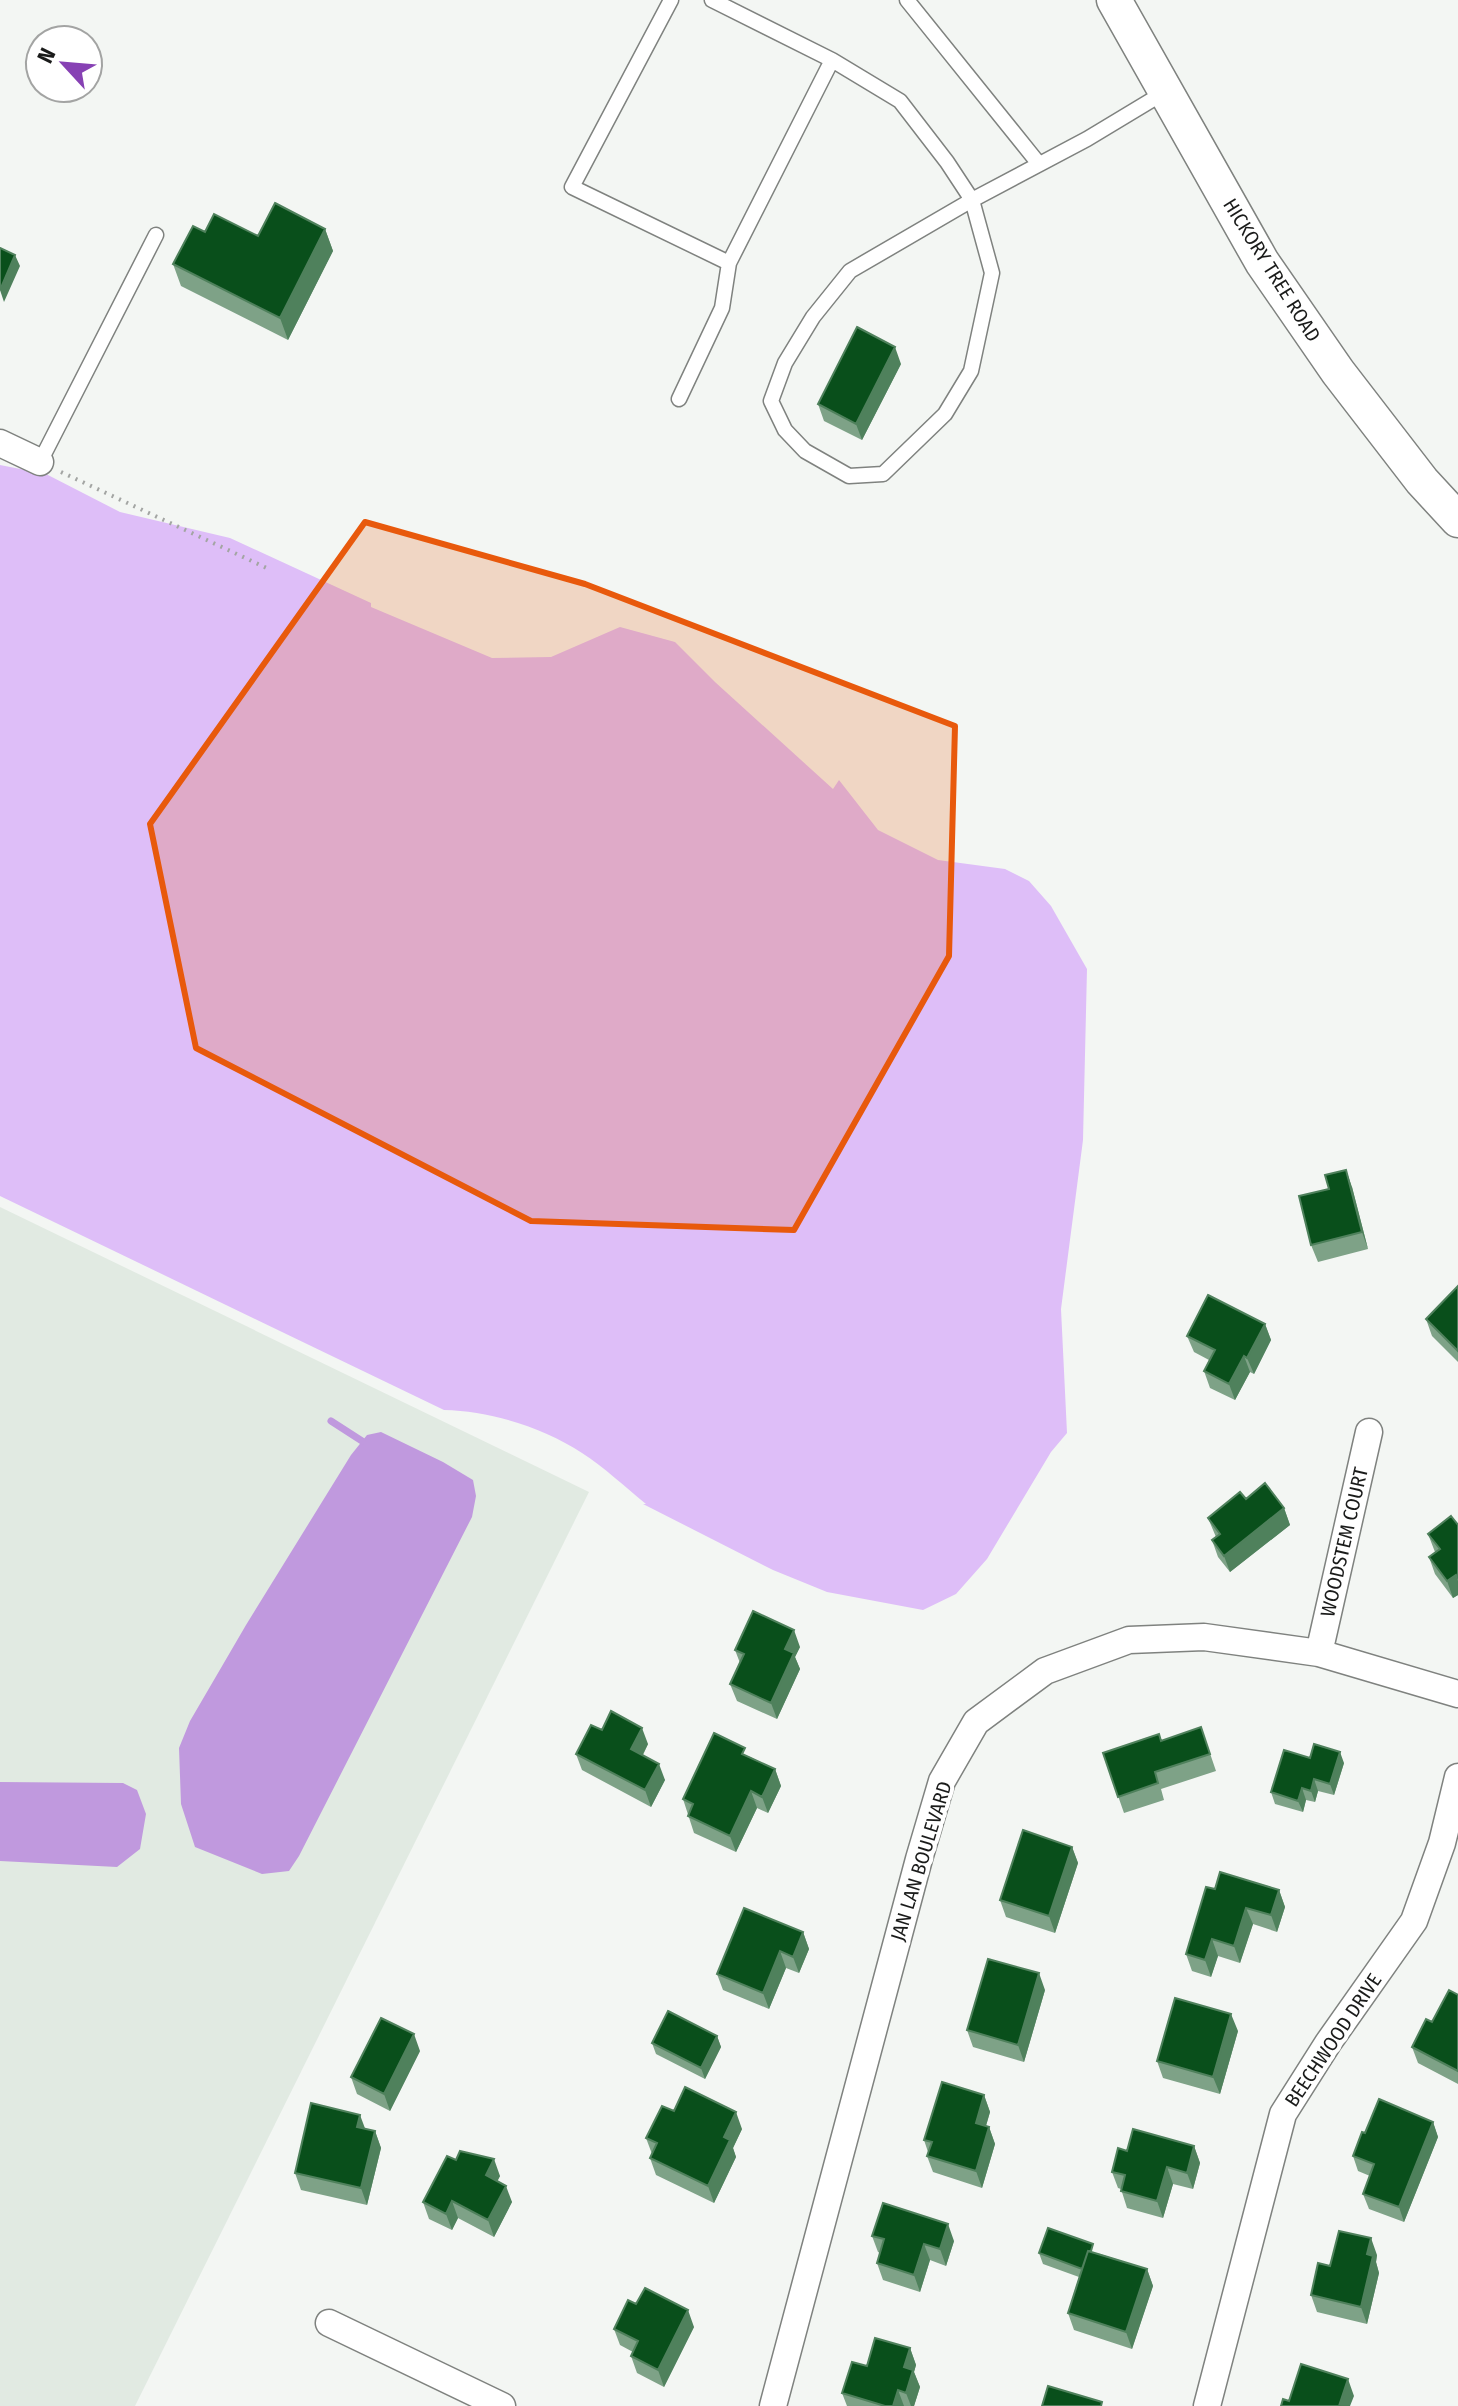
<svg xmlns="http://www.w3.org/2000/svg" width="1458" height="2406" font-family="'Fira Sans Condensed',sans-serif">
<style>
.built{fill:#e1eae2}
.green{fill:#debef8}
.water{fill:#c099de}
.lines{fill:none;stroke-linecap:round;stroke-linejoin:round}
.stream{stroke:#c099de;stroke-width:7}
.service-casing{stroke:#7f827f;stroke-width:17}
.minor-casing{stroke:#7f827f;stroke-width:29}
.tertiary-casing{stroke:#7f827f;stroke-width:37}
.path{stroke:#a3a5a3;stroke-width:4;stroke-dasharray:2 6;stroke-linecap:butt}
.service{stroke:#fff;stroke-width:14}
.minor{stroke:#fff;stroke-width:26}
.tertiary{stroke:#fff;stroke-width:34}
.wall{fill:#7ea287}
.shaded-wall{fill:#4f815c}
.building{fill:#094f1b;stroke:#4f815c;stroke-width:2}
.marked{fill:#e8590c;fill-opacity:0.2;stroke:#e8590c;stroke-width:6;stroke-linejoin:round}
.labels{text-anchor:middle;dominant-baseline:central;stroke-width:8;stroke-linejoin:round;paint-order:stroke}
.street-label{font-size:20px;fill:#1a1b1a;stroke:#fff}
</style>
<rect width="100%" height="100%" fill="#f3f6f3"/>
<path class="built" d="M0 1207 589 1492 135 2406H0Z"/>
<path class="green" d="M0 465 46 474 120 512 230 538 371 603V607L492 658 551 657 620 627 675 642 715 682 833 789 839 780 878 830 938 860 1005 869 1029 881 1051 906 1087 969 1083 1140 1061 1309 1067 1433 1051 1452 987 1559 956 1594 923 1610 827 1592 773 1570 643 1504H646C625 1487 604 1467 582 1453 543 1427 490 1411 444 1410L0 1196Z"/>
<path class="water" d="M381 1432 443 1462 473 1480 476 1496 472 1517 299 1856 289 1871 262 1874 195 1847 181 1804 179 1748 190 1721 246 1625 351 1455 367 1435Z
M0 1782 123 1783 137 1790 146 1814 140 1849 117 1867 0 1861Z"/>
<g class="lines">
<path class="stream" d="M331 1421 362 1441"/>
<defs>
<path id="service" d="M671 0 572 187 729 263
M712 0 832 60
M907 0 1039 164
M679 399 722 308 729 263 832 60 900 101 947 162 972 200 992 273 971 371 945 414 883 474 849 476 805 451 785 430 771 401 785 363 813 317 850 271 972 200 1087 139 1165 92
M40 462 156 235"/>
<path id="minor" d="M0 443 40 462
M1319 1653 1369 1432
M329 2323 502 2406
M773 2406 919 1859 942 1781 976 1722 1045 1671 1129 1640 1204 1637 1319 1653 1458 1694
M1207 2406 1283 2114 1328 2043 1414 1921 1442 1843 1458 1777"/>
<path id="tertiary" d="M1114 0 1262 262 1338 372 1422 481 1458 520"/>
</defs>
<use href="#service" class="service-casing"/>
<use href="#minor" class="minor-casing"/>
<use href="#tertiary" class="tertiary-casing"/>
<path class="path" d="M61 472 271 570"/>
<use href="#service" class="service"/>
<use href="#minor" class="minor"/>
<use href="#tertiary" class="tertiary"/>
</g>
<path class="wall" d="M325 229 333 251 288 340 181 286 173 264 205 232 258 236Z
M901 364 862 440 824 421 818 404Z
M1352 1187 1368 1249 1318 1262 1311 1245 1329 1189Z
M1458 1286V1362L1432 1336 1426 1319Z
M1265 1324 1271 1340 1254 1374 1250 1372 1235 1400 1210 1388 1204 1371 1209 1360 1194 1352 1187 1336Z
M1246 1499 1284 1508 1290 1525 1230 1572 1218 1557 1212 1540 1216 1537 1208 1518Z
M1458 1525V1595L1453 1598 1435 1574 1429 1557 1435 1552 1428 1534Z
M800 1647 795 1657 800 1669 777 1719 737 1701 730 1684 740 1663 735 1650Z
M1201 1727 1216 1771 1161 1789 1164 1800 1124 1813 1103 1753 1161 1741Z
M602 1730 648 1744 643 1755 665 1780 651 1807 582 1770 576 1754Z
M748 1756 775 1769 781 1786 768 1813 757 1808 736 1852 694 1833 683 1799Z
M1310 1758 1344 1763 1334 1795 1318 1791 1315 1802 1306 1800 1303 1812 1275 1804 1271 1792Z
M1072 1847 1078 1863 1055 1933 1006 1917 1000 1900Z
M1215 1889 1279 1890 1285 1907 1277 1932 1253 1924 1240 1963 1218 1956 1211 1977 1192 1971 1186 1954Z
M803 1932 809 1949 799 1973 786 1968 769 2009 723 1990 717 1974Z
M1045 1990 1024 2062 973 2047 967 2030Z
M1458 1995V2084L1418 2063 1412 2047Z
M1238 2031 1220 2094 1163 2078 1157 2061Z
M717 2036 721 2047 705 2079 656 2054 652 2043Z
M420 2051 390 2111 357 2094 351 2077Z
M984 2095 990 2112 986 2126 989 2127 995 2144 982 2188 933 2172 927 2156 928 2152 924 2140Z
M674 2111 742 2129 733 2148 736 2157 714 2203 656 2175 650 2158 652 2154 646 2138Z
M1433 2122 1438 2137 1404 2222 1369 2209 1363 2194 1370 2176 1358 2171 1353 2156 1365 2133Z
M365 2129 375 2131 381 2148 367 2205 301 2190 295 2173Z
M1194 2146 1200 2163 1193 2189 1173 2184 1163 2218 1127 2208 1121 2189 1118 2188 1112 2172 1127 2151Z
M456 2160 500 2176 497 2181 512 2202 494 2237 458 2218 452 2230 429 2219 423 2202Z
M872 2236 954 2241 946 2266 930 2260 920 2292 883 2280 877 2263 880 2253 878 2252Z
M1039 2253H1097L1147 2269 1153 2286 1132 2349 1074 2330 1068 2313 1079 2277 1043 2264Z
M1377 2255 1376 2262 1379 2273 1367 2324 1317 2312 1311 2295 1330 2266Z
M636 2304 694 2327 664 2387 637 2373 631 2356 633 2352 620 2345 614 2329Z
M910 2348 916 2365 914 2372 920 2387 914 2406H847L842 2393 867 2366Z"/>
<path class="shaded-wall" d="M325 229 333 251 288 340 280 318Z
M15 255 20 266 4 302 0 290Z
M895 347 901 364 862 440 856 424Z
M1346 1170 1352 1187 1368 1249 1362 1232Z
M1265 1324 1271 1340 1254 1374 1247 1358Z
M1244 1356 1250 1372 1235 1400 1229 1384Z
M1284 1508 1290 1525 1230 1572 1224 1556Z
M1456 1575 1458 1581V1595L1453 1598 1447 1581Z
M794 1630 800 1647 795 1657 800 1669 777 1719 771 1703 785 1649Z
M642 1728 648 1744 637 1766 631 1749Z
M1340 1752 1344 1763 1334 1795 1330 1784Z
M659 1764 665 1780 651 1807 645 1790Z
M775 1769 781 1786 768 1813 762 1797Z
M1314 1779 1318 1791 1315 1802 1311 1791Z
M1302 1788 1306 1800 1303 1812 1298 1801Z
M751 1791 757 1808 736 1852 730 1836Z
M1072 1847 1078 1863 1055 1933 1049 1916Z
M1279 1890 1285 1907 1277 1932 1271 1915Z
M1246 1908 1253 1924 1240 1963 1234 1946Z
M803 1932 809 1949 799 1973 793 1957Z
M1212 1939 1218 1956 1211 1977 1205 1960Z
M780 1951 786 1968 769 2009 763 1993Z
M1039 1973 1045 1990 1024 2062 1018 2045Z
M1231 2014 1238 2031 1220 2094 1213 2077Z
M414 2034 420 2051 390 2111 384 2094Z
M717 2036 721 2047 705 2079 701 2068Z
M984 2095 990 2112 982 2139 976 2123Z
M736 2112 742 2129 733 2148 736 2157 714 2203 708 2186 724 2137Z
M360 2115 366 2131 357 2127Z
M1433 2122 1438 2137 1404 2222 1399 2207Z
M989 2127 995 2144 982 2188 976 2171Z
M375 2131 381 2148 367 2205 361 2188Z
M1194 2146 1200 2163 1193 2189 1187 2173Z
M494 2159 500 2176 492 2192 486 2175Z
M1167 2167 1173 2184 1163 2218 1157 2201Z
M506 2186 512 2202 494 2237 488 2220Z
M452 2201 458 2218 452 2230 446 2214Z
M948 2224 954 2241 946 2266 940 2249Z
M1371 2238 1377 2255 1376 2262 1379 2273 1367 2324 1361 2307 1367 2254Z
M924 2244 930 2260 920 2292 914 2275Z
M1147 2269 1153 2286 1132 2349 1126 2332Z
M688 2310 694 2327 664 2387 658 2370Z
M910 2348 916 2365 914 2372 920 2387 914 2406H911L906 2393 904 2367Z
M1348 2379 1354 2396 1350 2406H1339Z
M898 2390 904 2406H893Z"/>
<path class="building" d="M275 203 325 229 280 318 173 264 193 226 205 232 214 214 258 236Z
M0 248 15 255 0 290Z
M857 327 895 347 856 424 818 404Z
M1346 1170 1362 1232 1311 1245 1299 1196 1329 1189 1325 1175Z
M1458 1286V1351L1426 1319Z
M1208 1295 1265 1324 1247 1358 1244 1356 1229 1384 1204 1371 1215 1350 1187 1336Z
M1265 1483 1284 1508 1224 1556 1212 1540 1220 1534 1208 1518 1240 1492 1246 1499Z
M1451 1516 1458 1525V1578L1456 1575 1447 1581 1429 1557 1440 1549 1428 1534Z
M753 1611 794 1630 785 1649 794 1653 771 1703 730 1684 744 1654 735 1650Z
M611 1711 642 1728 631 1749 659 1764 645 1790 576 1754 591 1725 602 1730Z
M1201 1727 1210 1754 1155 1772 1158 1783 1118 1797 1103 1753 1159 1734 1161 1741Z
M714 1733 745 1748 742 1754 775 1769 762 1797 751 1791 730 1836 688 1816 693 1804 683 1799Z
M1314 1744 1340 1752 1330 1784 1314 1779 1311 1791 1302 1788 1298 1801 1271 1792 1284 1750 1310 1758Z
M1023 1830 1072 1847 1049 1916 1000 1900Z
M1220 1872 1279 1890 1271 1915 1246 1908 1234 1946 1212 1939 1205 1960 1186 1954 1206 1887 1215 1889Z
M744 1908 803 1932 793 1957 780 1951 763 1993 717 1974Z
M988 1959 1039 1973 1018 2045 967 2030Z
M1449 1990 1458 1995V2071L1412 2047 1426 2019 1432 2022Z
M1175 1998 1231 2014 1213 2077 1157 2061Z
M668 2011 717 2036 701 2068 652 2043Z
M381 2018 414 2034 384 2094 351 2077Z
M942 2082 984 2095 976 2123 989 2127 976 2171 927 2156 932 2142 924 2140Z
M685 2087 736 2112 724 2137 730 2140 708 2186 650 2158 657 2143 646 2138 662 2106 674 2111Z
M1379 2099 1433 2122 1399 2207 1363 2194 1374 2164 1353 2156 1362 2132 1365 2133Z
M311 2103 360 2115 357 2127 375 2131 361 2188 295 2173Z
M1133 2129 1194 2146 1187 2173 1167 2167 1157 2201 1121 2191 1125 2175 1112 2172 1118 2148 1127 2151Z
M460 2151 494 2159 486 2175 506 2186 488 2220 452 2201 446 2214 423 2202 447 2156 456 2160Z
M883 2203 948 2224 940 2249 924 2244 914 2275 877 2263 884 2239 872 2236Z
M1048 2228 1093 2244 1091 2251H1088L1082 2269 1039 2253Z
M1339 2231 1371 2238 1367 2254 1373 2256 1361 2307 1311 2295 1318 2263 1330 2266Z
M1088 2251 1147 2269 1126 2332 1068 2313Z
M645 2288 688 2310 658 2370 631 2356 638 2341 614 2329 628 2300 636 2304Z
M875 2338 910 2348 904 2367 913 2370 906 2393 898 2390 893 2406H885L842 2393 852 2362 867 2366Z
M1301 2364 1348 2379 1339 2406H1281L1283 2399 1289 2401Z
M1048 2386 1102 2402 1101 2406H1042Z"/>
<path class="marked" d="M365 522 585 584 955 726 949 956 794 1230 531 1221 196 1048 150 824Z"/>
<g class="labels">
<g class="street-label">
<text transform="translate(1272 270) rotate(58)">HICKORY TREE ROAD</text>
<text transform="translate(1344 1542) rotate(-77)">WOODSTEM COURT</text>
<text transform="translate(921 1861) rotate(-73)">JAN LAN BOULEVARD</text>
<text transform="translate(1333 2040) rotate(-56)">BEECHWOOD DRIVE</text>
</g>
</g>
<g transform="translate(64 64) rotate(296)"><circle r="38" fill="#ffffff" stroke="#a3a4a3" stroke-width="2"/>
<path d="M0-6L14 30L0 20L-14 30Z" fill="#8741b4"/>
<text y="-12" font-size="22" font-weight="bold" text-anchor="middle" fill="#1a1b1a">N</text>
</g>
</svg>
